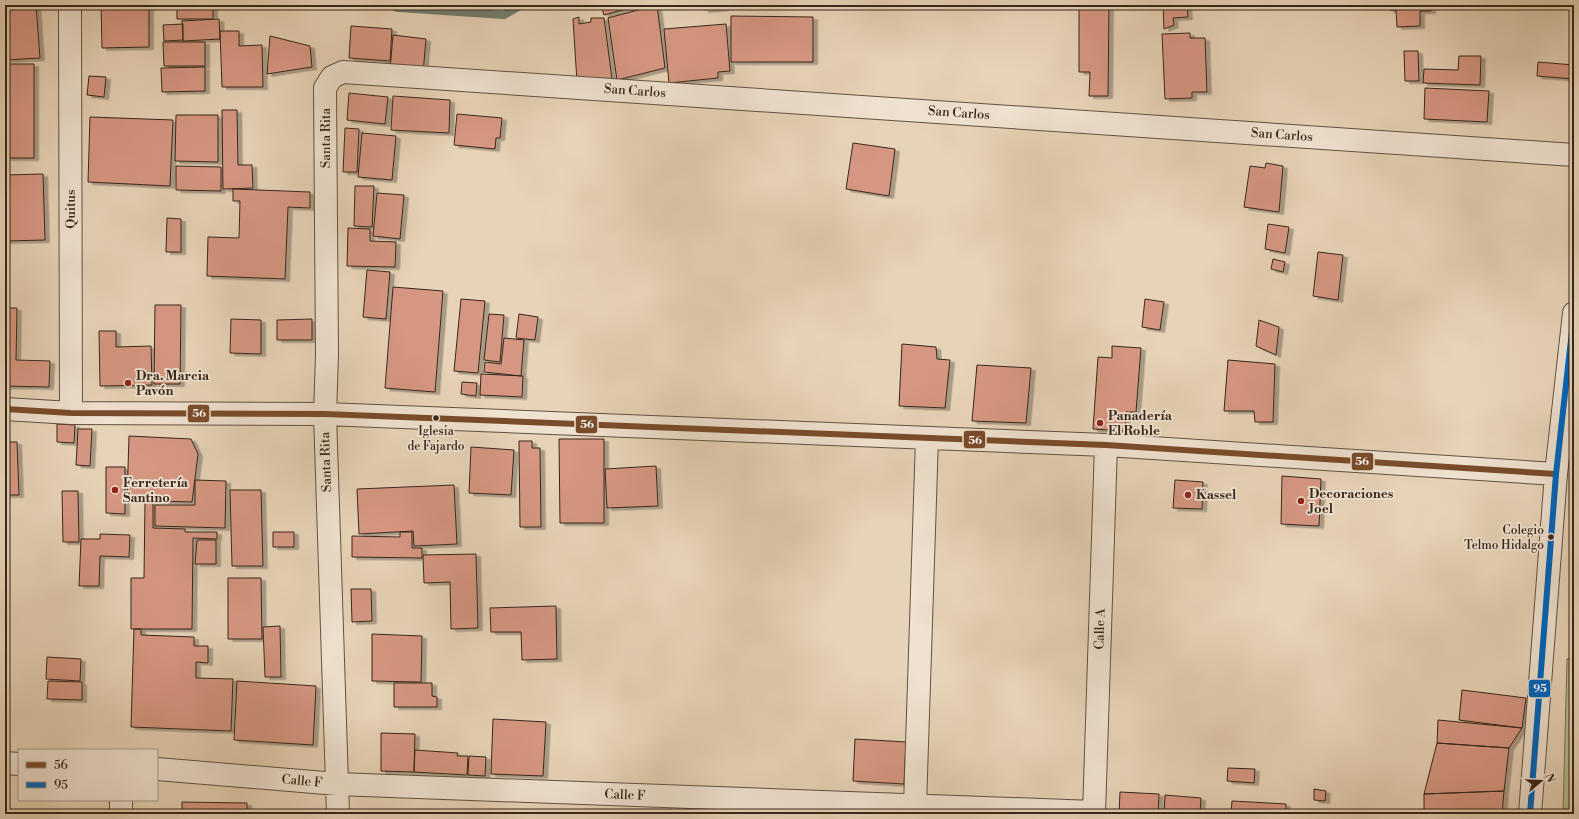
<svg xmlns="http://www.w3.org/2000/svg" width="1579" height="819" font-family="'Libre Bodoni',serif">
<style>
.green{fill:#b7bc8d;stroke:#777254}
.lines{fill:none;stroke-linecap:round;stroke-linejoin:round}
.stream{stroke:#717f70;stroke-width:8}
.building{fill:#d69782;stroke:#37271a;filter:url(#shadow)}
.minor-casing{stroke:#635241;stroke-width:24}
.minor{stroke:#efe2d0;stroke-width:22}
.bus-1-casing{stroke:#efe2d0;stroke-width:9}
.bus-2-casing{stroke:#efe2d0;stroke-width:9}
.bus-1{stroke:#7a4b2a;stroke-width:6}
.bus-2{stroke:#0065bd;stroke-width:6}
.poi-dot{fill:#8f2418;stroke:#efe2d0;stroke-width:1.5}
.bus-dot{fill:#37271a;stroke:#efe2d0;stroke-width:1.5}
.labels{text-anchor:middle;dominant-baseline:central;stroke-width:3.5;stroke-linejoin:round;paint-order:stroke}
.bus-label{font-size:12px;fill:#37271a;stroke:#efe2d0}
.street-label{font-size:13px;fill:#37271a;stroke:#efe2d0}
.poi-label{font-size:13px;font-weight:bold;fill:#37271a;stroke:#efe2d0;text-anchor:start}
.line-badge{stroke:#efe2d0;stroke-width:1.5}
.badge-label{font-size:11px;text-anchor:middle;font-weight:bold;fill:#fff}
</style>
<defs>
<filter id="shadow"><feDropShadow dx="4.5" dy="2.5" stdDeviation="0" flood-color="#0004"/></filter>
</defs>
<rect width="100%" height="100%" fill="#e7d3b7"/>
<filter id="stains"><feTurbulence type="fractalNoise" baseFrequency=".005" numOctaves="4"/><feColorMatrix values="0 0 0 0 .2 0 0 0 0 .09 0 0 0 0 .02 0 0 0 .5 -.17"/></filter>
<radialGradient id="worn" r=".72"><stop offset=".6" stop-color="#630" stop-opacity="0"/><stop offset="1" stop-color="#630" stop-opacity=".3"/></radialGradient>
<path class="green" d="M1574 656V814H1563L1567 659Z"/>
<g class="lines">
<path class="stream" d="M389 5 398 8 504 15 522 5"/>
</g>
<path class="building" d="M5 5H36L40 58 5 60Z
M101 5H149V47L102 48Z
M177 5H213V19H177Z
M601 5H641L604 15Z
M657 5 665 68 617 80 608 18Z
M704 5H725V8L704 10Z
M1079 5H1109L1108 96H1089L1090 72H1079Z
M1163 5H1187L1188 17 1173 18 1174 25 1164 29Z
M1389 5H1431V11H1420V26L1397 27 1396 10H1389Z
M731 16 813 17V62H731Z
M579 17V24L591 22V18H604L612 79 577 82 573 19Z
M219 19 220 39 183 41 182 21Z
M183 24V40L164 41 163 25Z
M726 24 730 71 718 72V78L669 83 664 29Z
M351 26 392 29 390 61 349 58Z
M220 31H239V46L262 45 263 87H222Z
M1190 33V38H1205L1207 92H1192V98L1165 99 1162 34Z
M393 35 426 39 423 73 390 70Z
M270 36 310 46 312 67 267 74Z
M163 42H205V66H164Z
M1404 51H1418L1419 81H1405Z
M1459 56H1481L1480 85 1423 83 1424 69 1458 70Z
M1538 62 1574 65V79L1537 76Z
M5 64H34V158H5Z
M205 67V91L162 92 161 68Z
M89 76 106 77 104 97 87 95Z
M1425 88 1489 91 1487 122 1424 119Z
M349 93 388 97 385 124 347 120Z
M393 96 450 100 449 133 391 130Z
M222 110H237L238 165H252L253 188 223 189Z
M457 114 502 118 500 138H496L495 149 454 145Z
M176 115H218V162L175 161Z
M90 117 173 120 170 186 88 182Z
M345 128 359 129 357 172H343Z
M362 133 396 136 392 180 358 177Z
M853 143 895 149 889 196 846 189Z
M1266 163 1283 166 1279 212 1244 207 1250 166 1265 168Z
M176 166 221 167V191L176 190Z
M43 174 45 240 5 241V175Z
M355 186H374L372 227 354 226Z
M233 189 310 192V208L288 207 285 279 207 276 208 237 239 238 240 201H233Z
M377 193 404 195 400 239 373 236Z
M167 218 181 219V252H166Z
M1268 224 1289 227 1285 253 1265 249Z
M348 228 370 229V241L396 242 395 267 347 266Z
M1318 252 1343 255 1338 300 1313 296Z
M1273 259 1285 262 1283 272 1271 269Z
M367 270 390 272 386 319 363 317Z
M393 287 443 291 435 392 385 388Z
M461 299 485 301 478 373 454 371Z
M1145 299 1164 302 1160 330 1142 327Z
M155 305H181L180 384H154Z
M5 308H17L16 360 50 361 49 387 5 386Z
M489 314 504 315 500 362 484 360Z
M519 314 538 317 535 340 516 338Z
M231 319 261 320V354L230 353Z
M312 319V340H277V320Z
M1259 320 1279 327 1276 355 1256 346Z
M99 331H116V347L151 346 152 385 100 386Z
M504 338 524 340 521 376 484 372 485 362 501 364Z
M902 344 936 347 937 359 950 360 945 408 899 406Z
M1112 346 1141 348 1136 412H1126L1125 431 1093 429 1098 357 1112 358Z
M1228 360 1275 364 1273 422H1255L1254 411H1224Z
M977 365 1031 368 1026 423 972 421Z
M481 374 523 376 522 397 480 395Z
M462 382 477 383 476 396 461 394Z
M57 424 75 425 74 443 57 442Z
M78 429H92L90 466 76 465Z
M129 436 191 439 198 454 192 502 127 500Z
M559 439H604V523H560Z
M519 441H532V448H540L541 527H520Z
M5 442H17L19 495H5Z
M471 447 514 450 511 495 469 493Z
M656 466 658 506 607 508 605 469Z
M106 467H125V514L106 513Z
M1282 476 1321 479 1319 526 1281 524Z
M195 480 226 481 225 528 155 526V505H195Z
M1175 480 1203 482 1202 509 1173 508Z
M454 485 457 544 414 546 413 531 359 534 357 489Z
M230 490H261L263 566H232Z
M62 491H78L79 542H63Z
M145 502H153V528L185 529V532H217V539L193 538 192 629H131V578H144Z
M273 532H294V547H273Z
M400 532H412V548H422V558L352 557V536L400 537Z
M100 534 130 535 129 557 100 556 99 586H79L81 539H100Z
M197 540H216V564H195Z
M476 554 478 628 451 629 450 582 424 583 423 555Z
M228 578H261L262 639H228Z
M351 589H371L372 621 352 622Z
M556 606 557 659 522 660 521 632H491L490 608Z
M280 626 281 677H265L263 627Z
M134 629H141V635L194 637V646H208V663L196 662V678L233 679 231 731 131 727Z
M372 634 422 636 421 682 372 681Z
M47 657 81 659 80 681 46 679Z
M48 681 82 682V700L47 699Z
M237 681 316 686 313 745 234 740Z
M394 683H432V696L437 697V707H394Z
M1462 690 1526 698 1522 728 1459 720Z
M493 719 546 722 543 776 491 774Z
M1438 720 1522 728 1509 748 1437 743Z
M381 733 415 734 414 772 381 771Z
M855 739 906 742 904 784 853 781Z
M1437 743 1509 748 1504 791 1424 794Z
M415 750 458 753 457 756H468L467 775 414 772Z
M469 756 486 757 485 776 468 775Z
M1228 768 1255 769 1254 783 1227 781Z
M1314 789 1326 791 1325 801 1314 800Z
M1504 791 1502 814H1424V794Z
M1120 792 1159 794 1158 814H1119Z
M1165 795 1201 798 1200 814H1164Z
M1232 801 1286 804V814H1231Z
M182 802 247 803V814H182Z"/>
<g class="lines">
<defs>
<path id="minor" d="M70 5 71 413
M5 409 71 413 325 414 1106 445 1556 474
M5 763 19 764
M157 769 337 784 1094 812
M915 806 927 438
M121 814V800
M338 814 325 414 327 355 325 88 332 77 343 72 1574 155
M1094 814 1106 445
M1530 814 1556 474 1574 313"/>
</defs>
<use href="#minor" class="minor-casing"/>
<use href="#minor" class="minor"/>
<defs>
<path id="bus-1" d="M5 409 71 413 325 414 1106 445 1556 474"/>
<path id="bus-2" d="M1530 814 1556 474 1574 313"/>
</defs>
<use href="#bus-1" class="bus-1-casing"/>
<use href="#bus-2" class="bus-2-casing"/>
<use href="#bus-1" class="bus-1"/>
<use href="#bus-2" class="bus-2"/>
</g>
<g class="poi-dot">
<circle cx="128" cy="383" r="4"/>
<circle cx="1100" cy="423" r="4"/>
<circle cx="115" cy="490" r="4"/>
<circle cx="1188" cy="495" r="4"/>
<circle cx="1301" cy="501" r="4"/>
</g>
<g class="bus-dot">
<circle cx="436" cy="418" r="3.5"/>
<circle cx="1551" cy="537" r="3.5"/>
</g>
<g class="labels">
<g class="bus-label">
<text x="436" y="431">Iglesia<tspan x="436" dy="15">de Fajardo</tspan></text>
<text x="1544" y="530" text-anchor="end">Colegio<tspan x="1544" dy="15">Telmo Hidalgo</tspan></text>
</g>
<g class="street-label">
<text transform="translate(635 91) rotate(4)">San Carlos</text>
<text transform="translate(959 113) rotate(4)">San Carlos</text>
<text transform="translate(1282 135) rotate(4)">San Carlos</text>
<text transform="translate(326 138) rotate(-90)">Santa Rita</text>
<text transform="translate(71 209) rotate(-90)">Quitus</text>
<text transform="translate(326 462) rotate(-92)">Santa Rita</text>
<text transform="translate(1100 629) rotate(-88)">Calle A</text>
<text transform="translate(302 781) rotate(5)">Calle F</text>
<text transform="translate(625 795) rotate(2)">Calle F</text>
</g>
<g class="poi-label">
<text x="136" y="376">Dra. Marcia<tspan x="136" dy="15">Pavón</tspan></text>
<text x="1108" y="416">Panadería<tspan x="1108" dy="15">El Roble</tspan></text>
<text x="123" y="483">Ferretería<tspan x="123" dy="15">Santino</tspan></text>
<text x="1309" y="494">Decoraciones<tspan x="1309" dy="15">Joel</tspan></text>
<text x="1196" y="495">Kassel</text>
</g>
</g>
<g class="line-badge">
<rect x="187" y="404" width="23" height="19" rx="4" fill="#7a4b2a"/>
<rect x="575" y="415" width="23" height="19" rx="4" fill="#7a4b2a"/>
<rect x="963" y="430" width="23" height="19" rx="4" fill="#7a4b2a"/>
<rect x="1351" y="452" width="23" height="19" rx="4" fill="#7a4b2a"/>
<rect x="1528" y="679" width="23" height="19" rx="4" fill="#0065bd"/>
</g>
<g class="badge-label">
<text x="199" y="417">56</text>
<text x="587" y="428">56</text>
<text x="975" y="444">56</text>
<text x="1362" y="465">56</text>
<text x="1540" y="692">95</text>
</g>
<rect width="1579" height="819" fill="none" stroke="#e7d3b7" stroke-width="20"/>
<rect x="6" y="6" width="1567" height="807" fill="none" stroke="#37271a" stroke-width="2"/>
<rect x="10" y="10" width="1559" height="799" fill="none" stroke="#37271a"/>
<rect x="18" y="749" width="140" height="52" fill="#efe2d0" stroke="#a59787"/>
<rect x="26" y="762" width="20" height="6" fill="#7a4b2a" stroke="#a59787"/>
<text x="54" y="769" font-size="12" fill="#37271a">56</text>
<rect x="26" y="782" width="20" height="6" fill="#0065bd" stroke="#a59787"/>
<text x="54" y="789" font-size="12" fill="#37271a">95</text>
<g transform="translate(1541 781) rotate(71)" stroke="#efe2d0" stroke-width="3" paint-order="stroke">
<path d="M0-3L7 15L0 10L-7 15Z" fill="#37271a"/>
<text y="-6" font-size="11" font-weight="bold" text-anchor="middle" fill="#37271a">N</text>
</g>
<rect width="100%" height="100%" filter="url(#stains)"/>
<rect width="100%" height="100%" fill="url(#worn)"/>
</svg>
